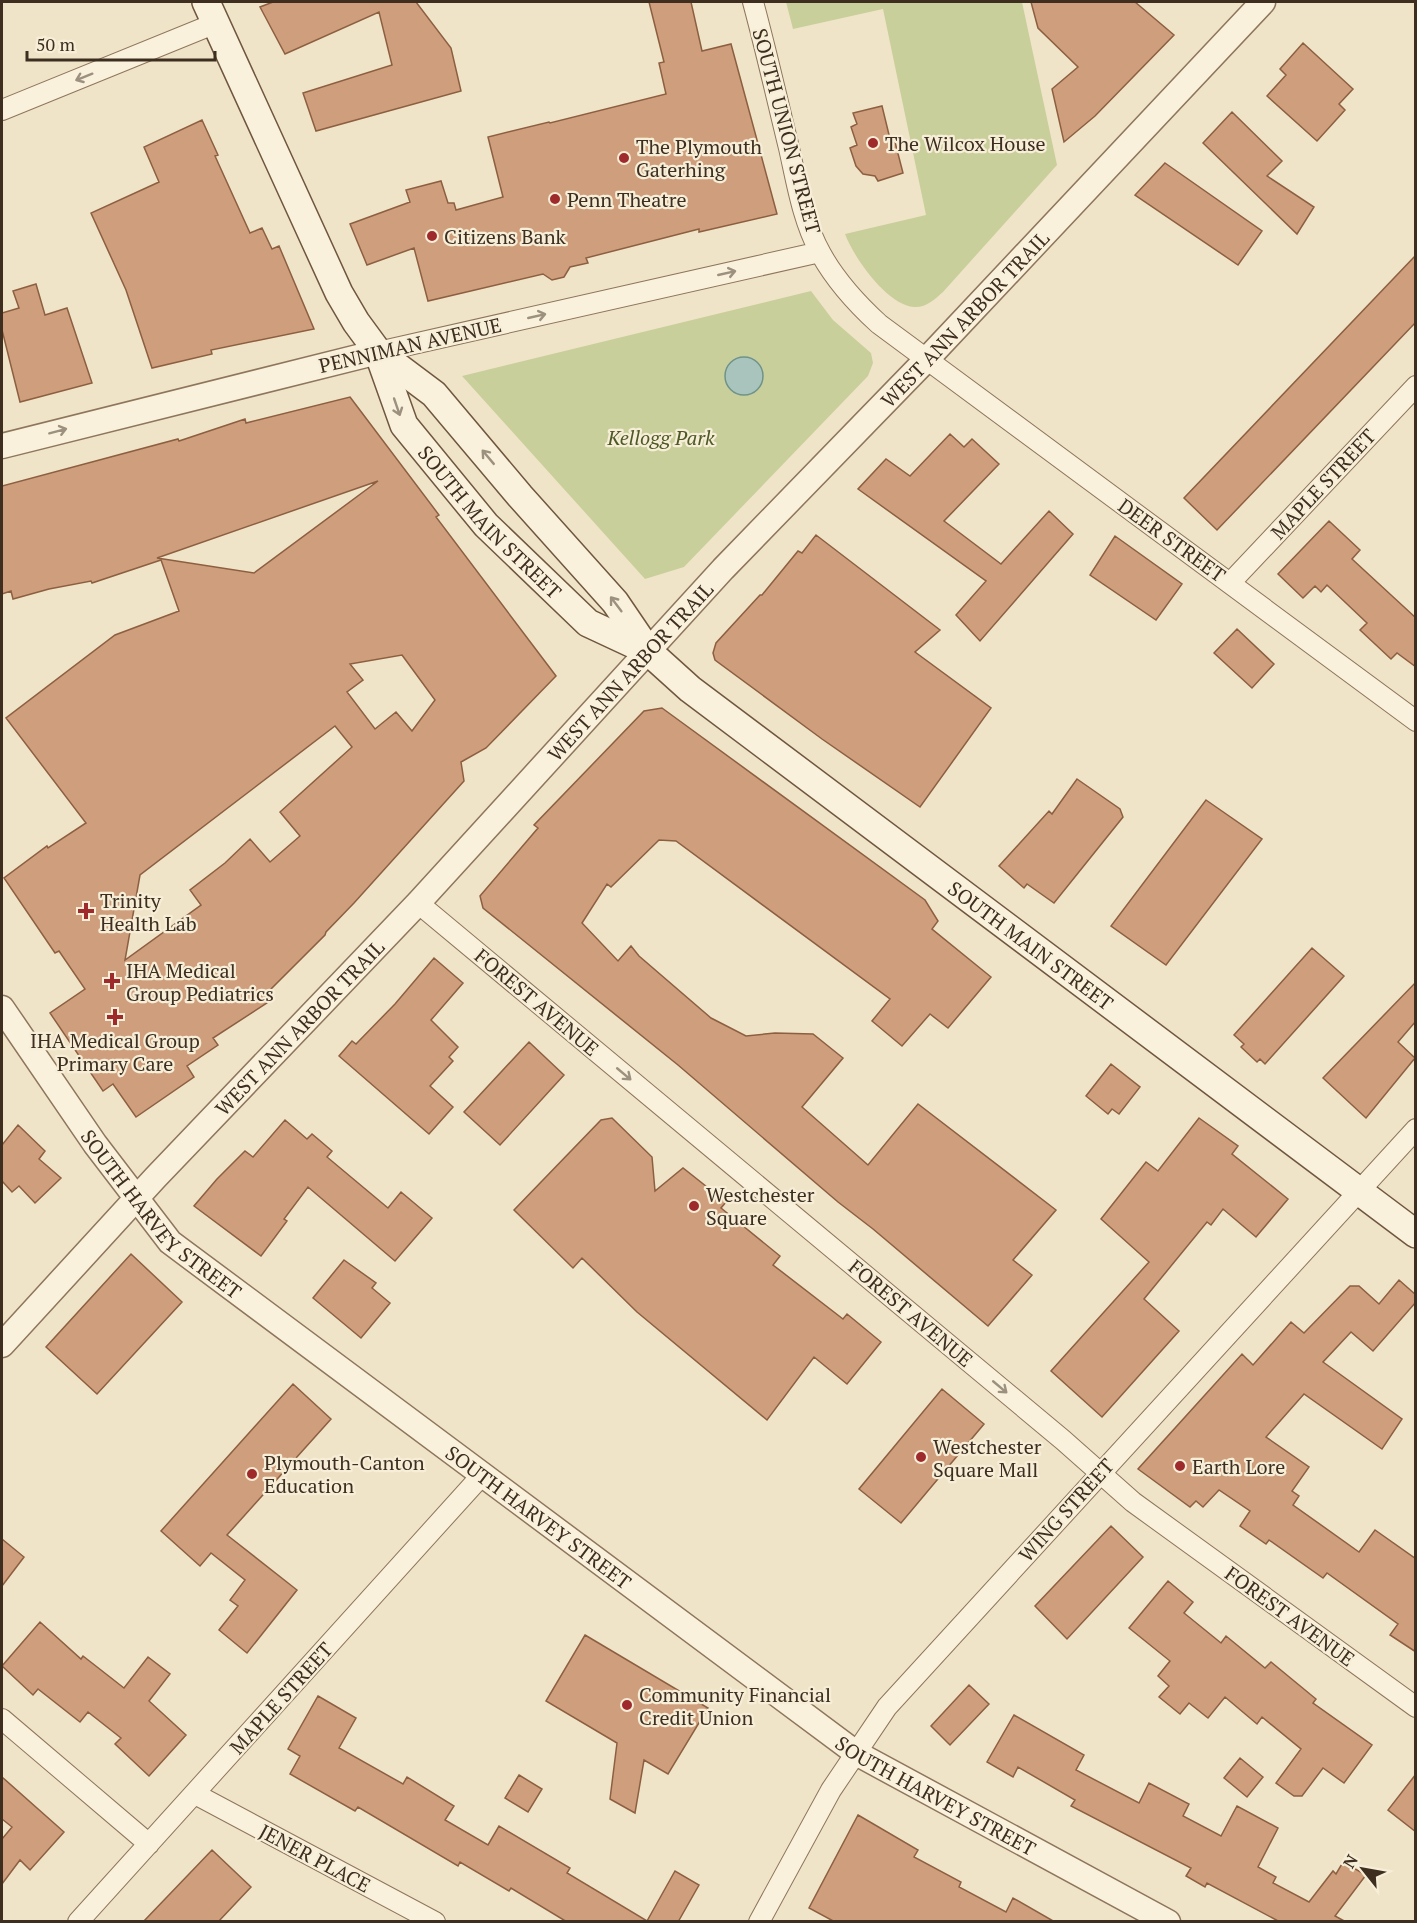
<svg xmlns="http://www.w3.org/2000/svg" width="1417" height="1923" font-family="'PT Serif',serif">
<style>
.green{fill:#c9cf9b}
.water{fill:#a9c4bc;stroke:#6f938a;stroke-width:1.5}
.building{fill:#cf9f7d;stroke:#8d5f41;stroke-width:1.5;fill-rule:evenodd}
.lines{fill:none;stroke-linecap:round;stroke-linejoin:round}
.minor-casing{stroke:#8d765c;stroke-width:22}
.tertiary-casing{stroke:#8d765c;stroke-width:27}
.secondary-casing{stroke:#6f573f;stroke-width:30}
.minor{stroke:#faf1dc;stroke-width:20}
.tertiary{stroke:#faf1dc;stroke-width:24}
.secondary{stroke:#faf1dc;stroke-width:27}
.oneway{stroke:#9c907e}
.poi-dot{fill:#9e2a2b;stroke:#f7eed8;stroke-width:2}
.labels{text-anchor:middle;dominant-baseline:central;stroke-width:4.5;stroke-linejoin:round;paint-order:stroke}
.street-label{font-size:20px;fill:#3d2e20;stroke:#f7eed8}
.poi-label{font-size:20px;fill:#3d2e20;stroke:#f7eed8;text-anchor:start}
.park-label{font-size:20px;font-style:italic;fill:#4d5a26;stroke:#f7eed8}
</style>
<rect width="100%" height="100%" fill="#f0e4c8"/>
<path class="green" d="M786 2H1022L1057 165 943 292C935 299 926 308 914 307 887 305 854 258 845 234L926 215 883 9 793 29Z
M811 291 833 320 871 353 873 363 868 376 684 567 645 579 462 376Z"/>
<path class="water" d="M725 376a19 19 0 1 1 38 0a19 19 0 1 1-38 0Z"/>
<path class="building" d="M273 2H416L451 48 461 91 316 131 303 93 392 65 379 12 285 54 260 7Z
M649 2H691L702 51 731 44 777 214 699 232V229L586 258 588 263 570 267 564 277 552 280 543 274 428 301 414 248 367 265 350 224 410 202 406 190 441 181 448 203H454L456 210 503 197 488 137 549 122 550 123 666 94 659 63 664 62Z
M1031 2H1135L1174 35 1095 116 1064 142 1052 89 1078 67 1038 28Z
M1303 43 1353 89 1339 104 1345 110 1317 141 1267 96 1286 75 1280 69Z
M882 106 891 143 895 142 903 173 878 181 875 176 863 174 856 166 850 148 857 145 851 127 857 124 853 113Z
M1232 112 1282 161 1267 176 1314 207 1297 234 1203 143Z
M202 120 218 155 215 156 250 233 262 228 272 249 279 246 314 329 211 350 212 354 152 368 126 290 91 213 159 182 144 147Z
M1165 163 1262 231 1238 265 1135 195Z
M1416 255V322L1217 530 1184 498Z
M36 284 45 315 67 308 92 383 20 402 2 330V313L19 308 13 291Z
M350 397 439 515 436 517 556 676 486 748 461 762 464 781 354 903 326 932 325 935 265 995 267 1003 213 1038 218 1045 187 1066 194 1077 136 1117 113 1084 103 1091 50 1013 85 989 59 951 55 953 4 878 47 846 48 848 86 823 6 718 115 635 179 611 161 560 92 583 91 581 49 589 13 599 11 591 2 594V486L178 439 179 441 245 419 246 423ZM378 481 254 573 157 558ZM402 655 435 700 412 731 396 712 375 729 347 692 363 680 350 664ZM335 726 352 747 280 812 300 836 270 862 250 839 225 863 190 890 201 905 125 960 140 875Z
M950 434 964 447 972 439 999 464 944 521 1001 564 1049 511 1073 534 980 641 956 615 986 581 858 489 886 459 910 476Z
M1329 521 1360 550 1352 559 1416 618V667L1397 653 1391 659 1360 630 1367 623 1327 585 1321 592 1315 586 1303 598 1278 574Z
M816 535 940 630 915 652 991 708 920 807 822 739 715 660 713 653 716 643 760 595H762L798 551 802 553Z
M1115 536 1182 584 1156 620 1090 575Z
M1237 629 1274 664 1252 688 1214 653Z
M662 708 925 900 938 921 932 929 991 977 948 1028 930 1014 902 1046 872 1021 890 999 676 841 659 840 611 887 607 884 582 923 618 961 631 946 639 956 711 1018 746 1036 775 1033 813 1034 843 1058 802 1107 868 1165 918 1104 1056 1210 1013 1260 1032 1275 988 1326 873 1229 838 1202 678 1065 483 908 480 896 538 828 534 825 644 711Z
M1077 779 1120 809 1123 817 1054 903 1027 884 1024 888 999 866 1049 811 1052 814Z
M1206 800 1262 839 1166 965 1111 926Z
M1312 948 1344 976 1265 1064 1260 1059 1257 1062 1241 1047 1244 1044 1234 1035Z
M434 958 463 983 431 1020 458 1047 449 1057 453 1061 430 1086 453 1107 429 1134 339 1056 352 1041 356 1044 395 1004Z
M1416 982V1021L1398 1042 1415 1058 1366 1118 1323 1078Z
M529 1042 564 1075 500 1145 464 1112Z
M1111 1064 1140 1087 1119 1114 1112 1109 1108 1114 1086 1096Z
M612 1118 652 1157 655 1191 683 1168 726 1202 721 1208 780 1256 773 1265 843 1319 847 1314 881 1342 847 1384 814 1357 767 1420 637 1312 582 1258 573 1268 514 1210 601 1120Z
M1199 1118 1238 1146 1232 1154 1288 1199 1256 1237 1223 1209 1211 1225 1207 1222 1144 1299 1179 1331 1102 1417 1051 1371 1149 1262 1101 1219 1146 1162 1158 1171Z
M285 1120 307 1139 312 1134 332 1151 327 1157 388 1208 401 1192 432 1218 395 1261 308 1187 284 1219 287 1221 261 1256 194 1206 217 1179 245 1151 253 1157Z
M18 1125 45 1151 39 1159 61 1178 35 1203 19 1186 12 1192 2 1181V1145Z
M131 1254 182 1302 97 1394 46 1347Z
M344 1260 376 1283 372 1288 390 1303 361 1338 313 1298Z
M1399 1280 1416 1295V1302L1373 1351 1351 1332 1323 1362 1402 1419 1382 1449 1304 1394 1266 1437 1309 1467 1292 1491 1299 1496 1293 1505 1359 1552 1375 1530 1416 1559V1652L1390 1635 1398 1624 1327 1573 1323 1578 1269 1540 1266 1544 1240 1526 1250 1511 1219 1490 1203 1507 1196 1501 1190 1507 1138 1469 1242 1354 1253 1365 1291 1322 1304 1333 1350 1286H1359L1379 1304Z
M293 1384 331 1419 227 1535 297 1590 247 1653 219 1630 238 1606 230 1600 245 1580 211 1553 200 1566 161 1531Z
M942 1389 984 1424 901 1523 859 1489Z
M1111 1526 1143 1557 1067 1639 1035 1606Z
M2 1539 24 1557 2 1586Z
M1168 1581 1193 1602 1184 1613 1221 1643 1226 1636 1265 1668 1271 1662 1316 1699 1313 1703 1372 1745 1344 1783 1323 1768 1302 1796H1294L1276 1783 1301 1749 1262 1717 1257 1724 1225 1697 1208 1718 1189 1703 1180 1714 1159 1697 1169 1686 1158 1676 1170 1661 1129 1628Z
M40 1622 81 1659 83 1656 124 1688 148 1657 170 1674 149 1701 186 1735 149 1776 115 1744 121 1738 88 1712 80 1722 38 1689 33 1695 2 1666Z
M585 1635 708 1708 668 1774 644 1760 635 1813 610 1799 617 1743 546 1701Z
M969 1685 989 1704 950 1745 931 1726Z
M318 1696 356 1718 339 1748 403 1784 407 1777 454 1806 445 1820 488 1845 499 1826 570 1868 567 1873 647 1921 675 1871 699 1885 678 1922H567L511 1888 509 1891 460 1862 458 1866 358 1807 355 1811 290 1774 300 1756 288 1749Z
M1014 1715 1084 1755 1076 1770 1139 1803 1149 1783 1189 1804 1183 1816 1221 1836 1237 1806 1278 1828 1258 1867 1276 1877 1273 1883 1309 1902 1333 1871 1336 1874 1343 1862 1366 1875 1335 1916 1346 1922H1280L1207 1883 1205 1887 1186 1876 1191 1868 1071 1806 1075 1800 1018 1767 1013 1777 987 1762Z
M1240 1758 1263 1777 1247 1797 1224 1778Z
M1416 1774V1832L1388 1810Z
M519 1775 542 1789 528 1812 505 1798Z
M2 1777 64 1832 30 1870 20 1860 2 1884V1839L12 1827 2 1819Z
M858 1815 918 1850 914 1857 961 1882 959 1887 1006 1912 1013 1898 1055 1922H835L809 1908Z
M212 1850 251 1887 218 1922H143Z"/>
<g class="lines">
<defs>
<path id="minor" d="M753 2C766 50 777 99 789 148 797 184 803 222 821 254 836 281 856 303 879 324L1416 721
M2 110 216 23
M378 352 820 252
M1230 583 1416 386
M418 903 1063 1440 1133 1502 1416 1707
M2 1719 149 1844
M195 1794 435 1922
M78 1922 483 1474
M759 1922 831 1790 887 1707 1416 1129"/>
<g id="tertiary">
<path d="M2 446 378 352"/>
<path id="s1" d="M2 1008 95 1144 170 1242 856 1753 1168 1922"/>
<path id="s2" d="M2 1345 155 1178 418 903 723 569 927 359 1263 2"/>
</g>
<g id="secondary">
<path id="s3" d="M206 2 339 293 356 322 378 352 404 425 486 525 588 623 648 651"/>
<path id="s4" d="M378 352 434 394 520 496 615 602 649 652 690 689 1416 1234"/>
</g>
</defs>
<use href="#minor" class="minor-casing"/>
<use href="#tertiary" class="tertiary-casing"/>
<use href="#secondary" class="secondary-casing"/>
<use href="#minor" class="minor"/>
<use href="#tertiary" class="tertiary"/>
<use href="#secondary" class="secondary"/>
</g>
<defs><path id="oneway-shaft" d="M-6 0H5M1.5-3L5.5 0L1.5 3" fill="none" stroke-width="1.6" stroke-linecap="round" stroke-linejoin="round" transform="scale(1.5)"/></defs>
<g class="oneway">
<use href="#oneway-shaft" transform="translate(84 77) rotate(158)"/>
<use href="#oneway-shaft" transform="translate(727 273) rotate(-13)"/>
<use href="#oneway-shaft" transform="translate(537 316) rotate(-13)"/>
<use href="#oneway-shaft" transform="translate(397 407) rotate(71)"/>
<use href="#oneway-shaft" transform="translate(58 431) rotate(-15)"/>
<use href="#oneway-shaft" transform="translate(488 457) rotate(-130)"/>
<use href="#oneway-shaft" transform="translate(616 604) rotate(-127)"/>
<use href="#oneway-shaft" transform="translate(624 1074) rotate(40)"/>
<use href="#oneway-shaft" transform="translate(1000 1387) rotate(40)"/>
</g>
<g class="poi-dot">
<circle cx="873" cy="143" r="6"/>
<circle cx="624" cy="158" r="6"/>
<circle cx="555" cy="199" r="6"/>
<circle cx="432" cy="236" r="6"/>
<path d="M83 902h6v6h6v6h-6v6h-6v-6h-6v-6h6z"/>
<path d="M109 972h6v6h6v6h-6v6h-6v-6h-6v-6h6z"/>
<path d="M112 1008h6v6h6v6h-6v6h-6v-6h-6v-6h6z"/>
<circle cx="694" cy="1206" r="6"/>
<circle cx="921" cy="1457" r="6"/>
<circle cx="1180" cy="1466" r="6"/>
<circle cx="252" cy="1474" r="6"/>
<circle cx="627" cy="1705" r="6"/>
</g>
<g class="labels">
<g class="street-label">
<text transform="translate(787 131) rotate(75)">SOUTH UNION STREET</text>
<text stroke="none"><textPath href="#s2" startOffset="1407">WEST ANN ARBOR TRAIL</textPath></text>
<text transform="translate(410 345) rotate(-13)">PENNIMAN AVENUE</text>
<text transform="translate(1323 484) rotate(-47)">MAPLE STREET</text>
<text stroke="none"><textPath href="#s3" startOffset="598">SOUTH MAIN STREET</textPath></text>
<text transform="translate(1172 540) rotate(36)">DEER STREET</text>
<text stroke="none"><textPath href="#s2" startOffset="921">WEST ANN ARBOR TRAIL</textPath></text>
<text stroke="none"><textPath href="#s4" startOffset="888">SOUTH MAIN STREET</textPath></text>
<text transform="translate(537 1002) rotate(40)">FOREST AVENUE</text>
<text stroke="none"><textPath href="#s2" startOffset="435">WEST ANN ARBOR TRAIL</textPath></text>
<text stroke="none"><textPath href="#s1" startOffset="262">SOUTH HARVEY STREET</textPath></text>
<text transform="translate(911 1313) rotate(40)">FOREST AVENUE</text>
<text transform="translate(1066 1510) rotate(-48)">WING STREET</text>
<text stroke="none"><textPath href="#s1" startOffset="748">SOUTH HARVEY STREET</textPath></text>
<text transform="translate(1290 1616) rotate(36)">FOREST AVENUE</text>
<text transform="translate(281 1698) rotate(-48)">MAPLE STREET</text>
<text stroke="none"><textPath href="#s1" startOffset="1234">SOUTH HARVEY STREET</textPath></text>
<text transform="translate(315 1858) rotate(28)">JENER PLACE</text>
</g>
<g class="poi-label">
<text x="885" y="143">The Wilcox House</text>
<text x="636" y="146">The Plymouth<tspan x="636" dy="23">Gaterhing</tspan></text>
<text x="567" y="199">Penn Theatre</text>
<text x="444" y="236">Citizens Bank</text>
<text x="100" y="900">Trinity<tspan x="100" dy="23">Health Lab</tspan></text>
<text x="126" y="970">IHA Medical<tspan x="126" dy="23">Group Pediatrics</tspan></text>
<text x="115" y="1040" text-anchor="middle">IHA Medical Group<tspan x="115" dy="23">Primary Care</tspan></text>
<text x="706" y="1194">Westchester<tspan x="706" dy="23">Square</tspan></text>
<text x="933" y="1446">Westchester<tspan x="933" dy="23">Square Mall</tspan></text>
<text x="264" y="1462">Plymouth-Canton<tspan x="264" dy="23">Education</tspan></text>
<text x="1192" y="1466">Earth Lore</text>
<text x="639" y="1694">Community Financial<tspan x="639" dy="23">Credit Union</tspan></text>
</g>
<g class="park-label">
<text x="661" y="437">Kellogg Park</text>
</g>
</g>
<rect width="1417" height="1923" fill="none" stroke="#3d2e20" stroke-width="6"/>
<g transform="translate(1363 1869) rotate(301)" stroke="#f7eed8" stroke-width="4.5" paint-order="stroke">
<path d="M0-4.5L10 22L0 15L-10 22Z" fill="#3d2e20"/>
<text y="-9" font-size="16" font-weight="bold" text-anchor="middle" fill="#3d2e20">N</text>
</g>
<path d="M27 51v9h188v-9" fill="none" stroke="#3d2e20" stroke-width="3"/>
<text x="36" y="51" font-size="18" fill="#3d2e20" stroke="#f7eed8" stroke-width="4.5" paint-order="stroke">50 m</text>
</svg>
